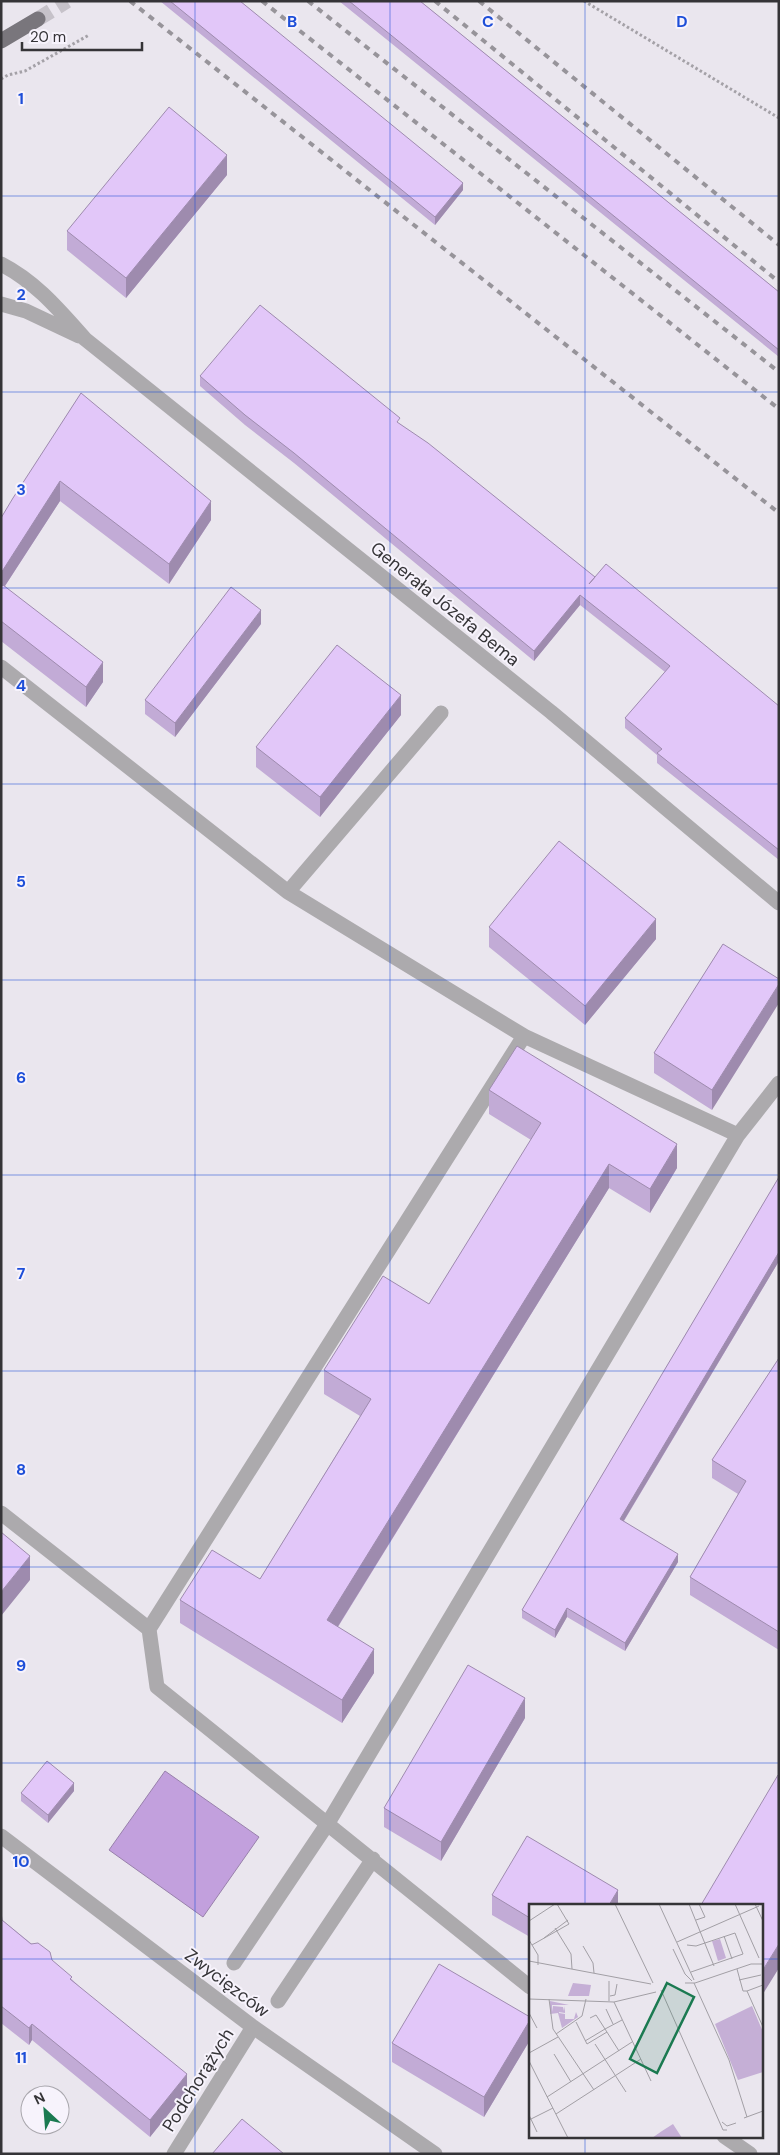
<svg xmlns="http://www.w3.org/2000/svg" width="780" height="2155" font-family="'DM Sans',sans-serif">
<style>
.water{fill:#c2a0dd;stroke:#9880ab}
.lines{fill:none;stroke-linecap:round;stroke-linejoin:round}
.major-tunnel{stroke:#c6c2c9;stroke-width:15;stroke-dasharray:15 8;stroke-linecap:butt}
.path{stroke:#a4a1a7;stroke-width:3;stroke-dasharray:2.5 2.5;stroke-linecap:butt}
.minor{stroke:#acaaad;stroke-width:15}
.major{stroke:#79767c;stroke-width:15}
.rail{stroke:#97949a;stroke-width:4;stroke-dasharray:6 6;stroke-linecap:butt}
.wall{fill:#c2abd6}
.shaded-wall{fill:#9e8bae}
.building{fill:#e2c7f9;stroke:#9e8bae}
.grid{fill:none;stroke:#1d4ed8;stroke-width:1;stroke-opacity:0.55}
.labels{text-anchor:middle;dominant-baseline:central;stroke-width:4;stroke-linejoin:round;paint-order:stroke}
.street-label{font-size:18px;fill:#353437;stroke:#f7f3fc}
.inset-road{fill:none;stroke:#a29fa5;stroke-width:1}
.view{fill:#1b7a51;fill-opacity:0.15;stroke:#1b7a51;stroke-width:2.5}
.inset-edge{fill:none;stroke:#353437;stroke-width:2.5}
.grid-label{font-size:16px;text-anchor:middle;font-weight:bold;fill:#1d4ed8;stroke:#f7f3fc;stroke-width:4;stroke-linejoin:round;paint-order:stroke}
</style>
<rect width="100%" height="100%" fill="#eae6ee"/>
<path class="water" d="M165 1771 259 1837 203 1917 109 1850Z"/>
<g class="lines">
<path class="major-tunnel" d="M38 19 67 1"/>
<path class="path" d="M584 1 779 118
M1 79 8 75 25 71 89 35"/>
<path class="minor" d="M1 264C36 282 59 310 85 339L551 712 779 903
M1 304 26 311 79 336
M1 667 288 892 524 1036 149 1629 1 1513
M288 892 441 713
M524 1036 738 1135
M149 1629 157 1687 530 1987
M1 1836 253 2027 435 2154
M234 1963 328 1823 738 1135 779 1083
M278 2001 373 1859
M724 2136 750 2154
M174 2154 253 2027"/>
<path class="major" d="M1 41 38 19"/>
<path class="rail" d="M130 1 779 513
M262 1 779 409
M308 1 779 372
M435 1 779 282
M479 1 779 245"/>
</g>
<path class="wall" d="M160 1H240L463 190 435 225Z
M339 1H420L779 292V357Z
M227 175 126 298 67 250V231Z
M200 376 400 424 595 577 779 706V860L657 763V755L625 728V718L665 672 580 605 534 661 294 463 245 425 200 386Z
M81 393 211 520 169 584 60 501 5 586 103 682 86 707 1 641V518Z
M261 624 175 737 145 714V700Z
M401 715 320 817 256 767V747Z
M489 927 656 939 585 1025 489 947Z
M723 944 712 1110 654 1073V1053Z
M489 1090 677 1168 650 1213 609 1188 338 1627 374 1673 342 1723 180 1623V1600L260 1579 360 1416 324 1394V1370L429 1304 531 1140 489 1114Z
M779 1177V1261L624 1521 678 1562 625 1651 567 1617 555 1638 522 1618V1610Z
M779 1358V1650L690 1595V1577L738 1494 712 1478V1460Z
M525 1718 441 1861 384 1827V1808Z
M74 1791 48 1823 21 1801V1793Z
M492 1895 618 1905H530V1937L492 1915Z
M1 1912 2 1920 52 1960 187 2091 150 2137 32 2040 29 2045 1 2023Z
M530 2017V2040L484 2117 392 2062V2043Z"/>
<path class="shaded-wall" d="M227 155V175L126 298V278Z
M463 183V190L435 225V217Z
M60 481V501L1 592V573Z
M211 501V520L169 584V564Z
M580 595V605L534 661V651Z
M261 610V624L175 737V723Z
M103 662V682L86 707V687Z
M401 695V715L320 817V797Z
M656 919V939L585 1025V1006Z
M779 984V1003L712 1110V1090Z
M677 1144V1168L650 1213V1189Z
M609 1164V1188L327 1644V1620Z
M779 1252V1261L620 1527V1519Z
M678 1554V1562L625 1651V1643Z
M30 1556V1580L1 1616V1592Z
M567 1608V1617L555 1638V1630Z
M374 1649V1673L342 1723V1700Z
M525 1698V1718L441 1861V1842Z
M74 1783V1791L48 1823V1815Z
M618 1890V1905H609Z
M779 1944V1968L761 1997V1973Z
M530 2020V2040L484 2117V2097Z
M32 2024V2040L29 2045V2028Z
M187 2074V2091L150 2137V2120Z"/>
<path class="building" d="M170 1H240L463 183 435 217Z
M349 1H420L779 292V350Z
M169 107 227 155 126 278 67 231Z
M260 305 400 418 397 422 428 443 595 577 589 584 606 564 779 706V850L657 753 662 749 625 718 670 666 580 595 534 651 294 453 245 415 200 376Z
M81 393 211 501 169 564 60 481 1 573V518L13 498Z
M3 585 103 662 86 687 1 621V587Z
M231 587 261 610 175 723 145 700Z
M337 645 401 695 320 797 256 747Z
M559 841 656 919 585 1006 489 927Z
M723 944 779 979V984L712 1090 654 1053Z
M517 1046 677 1144 650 1189 609 1164 327 1620 374 1649 342 1700 180 1600 212 1550 260 1579 371 1399 324 1370 383 1276 429 1304 541 1123 489 1090Z
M779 1177V1252L620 1519 678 1554 625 1643 567 1608 555 1630 522 1610Z
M779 1358V1632L690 1577 746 1481 712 1460Z
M1 1532 30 1556 1 1592Z
M468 1665 525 1698 441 1842 384 1808Z
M47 1761 74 1783 48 1815 21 1793Z
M778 1775 779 1944 761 1973V1905H701Z
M527 1836 618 1890 609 1905H530V1918L492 1895Z
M1 1912 2 1920 31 1944 38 1943 50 1952 52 1960 72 1977 70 1979 187 2074 150 2120 32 2024 29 2028 1 2006Z
M439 1964 530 2017V2020L484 2097 392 2043Z
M242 2119 284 2154H212Z"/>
<path class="grid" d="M195 1V2154M390 1V2154M585 1V1905M1 196H779M1 392H779M1 588H779M1 784H779M1 980H779M1 1175H779M1 1371H779M1 1567H779M1 1763H779M1 1959H530M761 1959H779M585 2136V2154"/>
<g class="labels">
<g class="street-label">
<text transform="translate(445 604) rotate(39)">Generała Józefa Bema</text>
<text transform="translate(227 1983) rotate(37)">Zwycięzców</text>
<text transform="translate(198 2080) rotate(-58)">Podchorążych</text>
</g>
</g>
<g transform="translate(529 1904)">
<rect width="234" height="234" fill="#eae6ee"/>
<path d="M191 35 197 54 189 57 183 37ZM44 79 62 81 60 92H39ZM21 97 40 101H23V108L24 102 34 103 35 107 36 102V109L30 108V109L36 110V115H45L47 108 49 113 33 124 29 109 21 110ZM223 102 234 128V168L209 176 186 120ZM144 220 153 234H123L133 227Z" fill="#c5afd6"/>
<path class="inset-road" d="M86 0 124 79M130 0 165 76M160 0 185 62M206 0 230 54M226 0 234 17M167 16 176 13 170 0M0 17 26 0M26 24 42 50 43 65M195 32 203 55M15 34 39 16M0 36 9 51V61M148 38 230 2M3 41 40 20 28 0M158 41 167 42 206 29 214 50 162 68M54 42 64 59 65 69M144 45 156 70 163 77M0 57 122 80M208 65 214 87H218L234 123M210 76 232 71M156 79H166L222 60H233M165 79 200 156 218 213M132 86 194 226H198M218 87 234 81M81 92 86 91 88 80M0 95 85 98 127 88M20 95 24 125 65 186M80 97V77M85 98 122 177M77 105 84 120M0 109 8 124M47 118 58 140 78 128M27 130 53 112 57 95M56 137 76 125 67 111 61 114M66 140 97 188M90 147 76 125 93 116M0 149 29 133M25 150 42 178M0 157 39 234M18 193 103 138M27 210 112 155M0 211 8 228M215 214 234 207M0 216 24 204M193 218 198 222 207 219"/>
<path class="view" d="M138 79 165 93 128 169 101 155Z"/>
<rect width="234" height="234" class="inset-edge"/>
</g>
<g class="grid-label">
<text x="292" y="27">B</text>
<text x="488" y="27">C</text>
<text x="682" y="27">D</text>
<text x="21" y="104">1</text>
<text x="21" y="300">2</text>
<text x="21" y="495">3</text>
<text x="21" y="691">4</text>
<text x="21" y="887">5</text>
<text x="21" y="1083">6</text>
<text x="21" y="1279">7</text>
<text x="21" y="1475">8</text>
<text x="21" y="1671">9</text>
<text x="21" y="1867">10</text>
<text x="21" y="2063">11</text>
</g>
<rect width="780" height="2155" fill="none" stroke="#353437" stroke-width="5"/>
<g transform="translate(45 2110) rotate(334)"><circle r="24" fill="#f7f3fc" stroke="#a9a7ad"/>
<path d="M0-4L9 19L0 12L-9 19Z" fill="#1b7a51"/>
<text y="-8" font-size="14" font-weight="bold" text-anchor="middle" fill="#353437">N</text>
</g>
<path d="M22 42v8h120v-8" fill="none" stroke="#353437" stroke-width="2.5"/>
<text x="30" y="42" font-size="15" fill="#353437" stroke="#f7f3fc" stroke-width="4" paint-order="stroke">20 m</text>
</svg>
